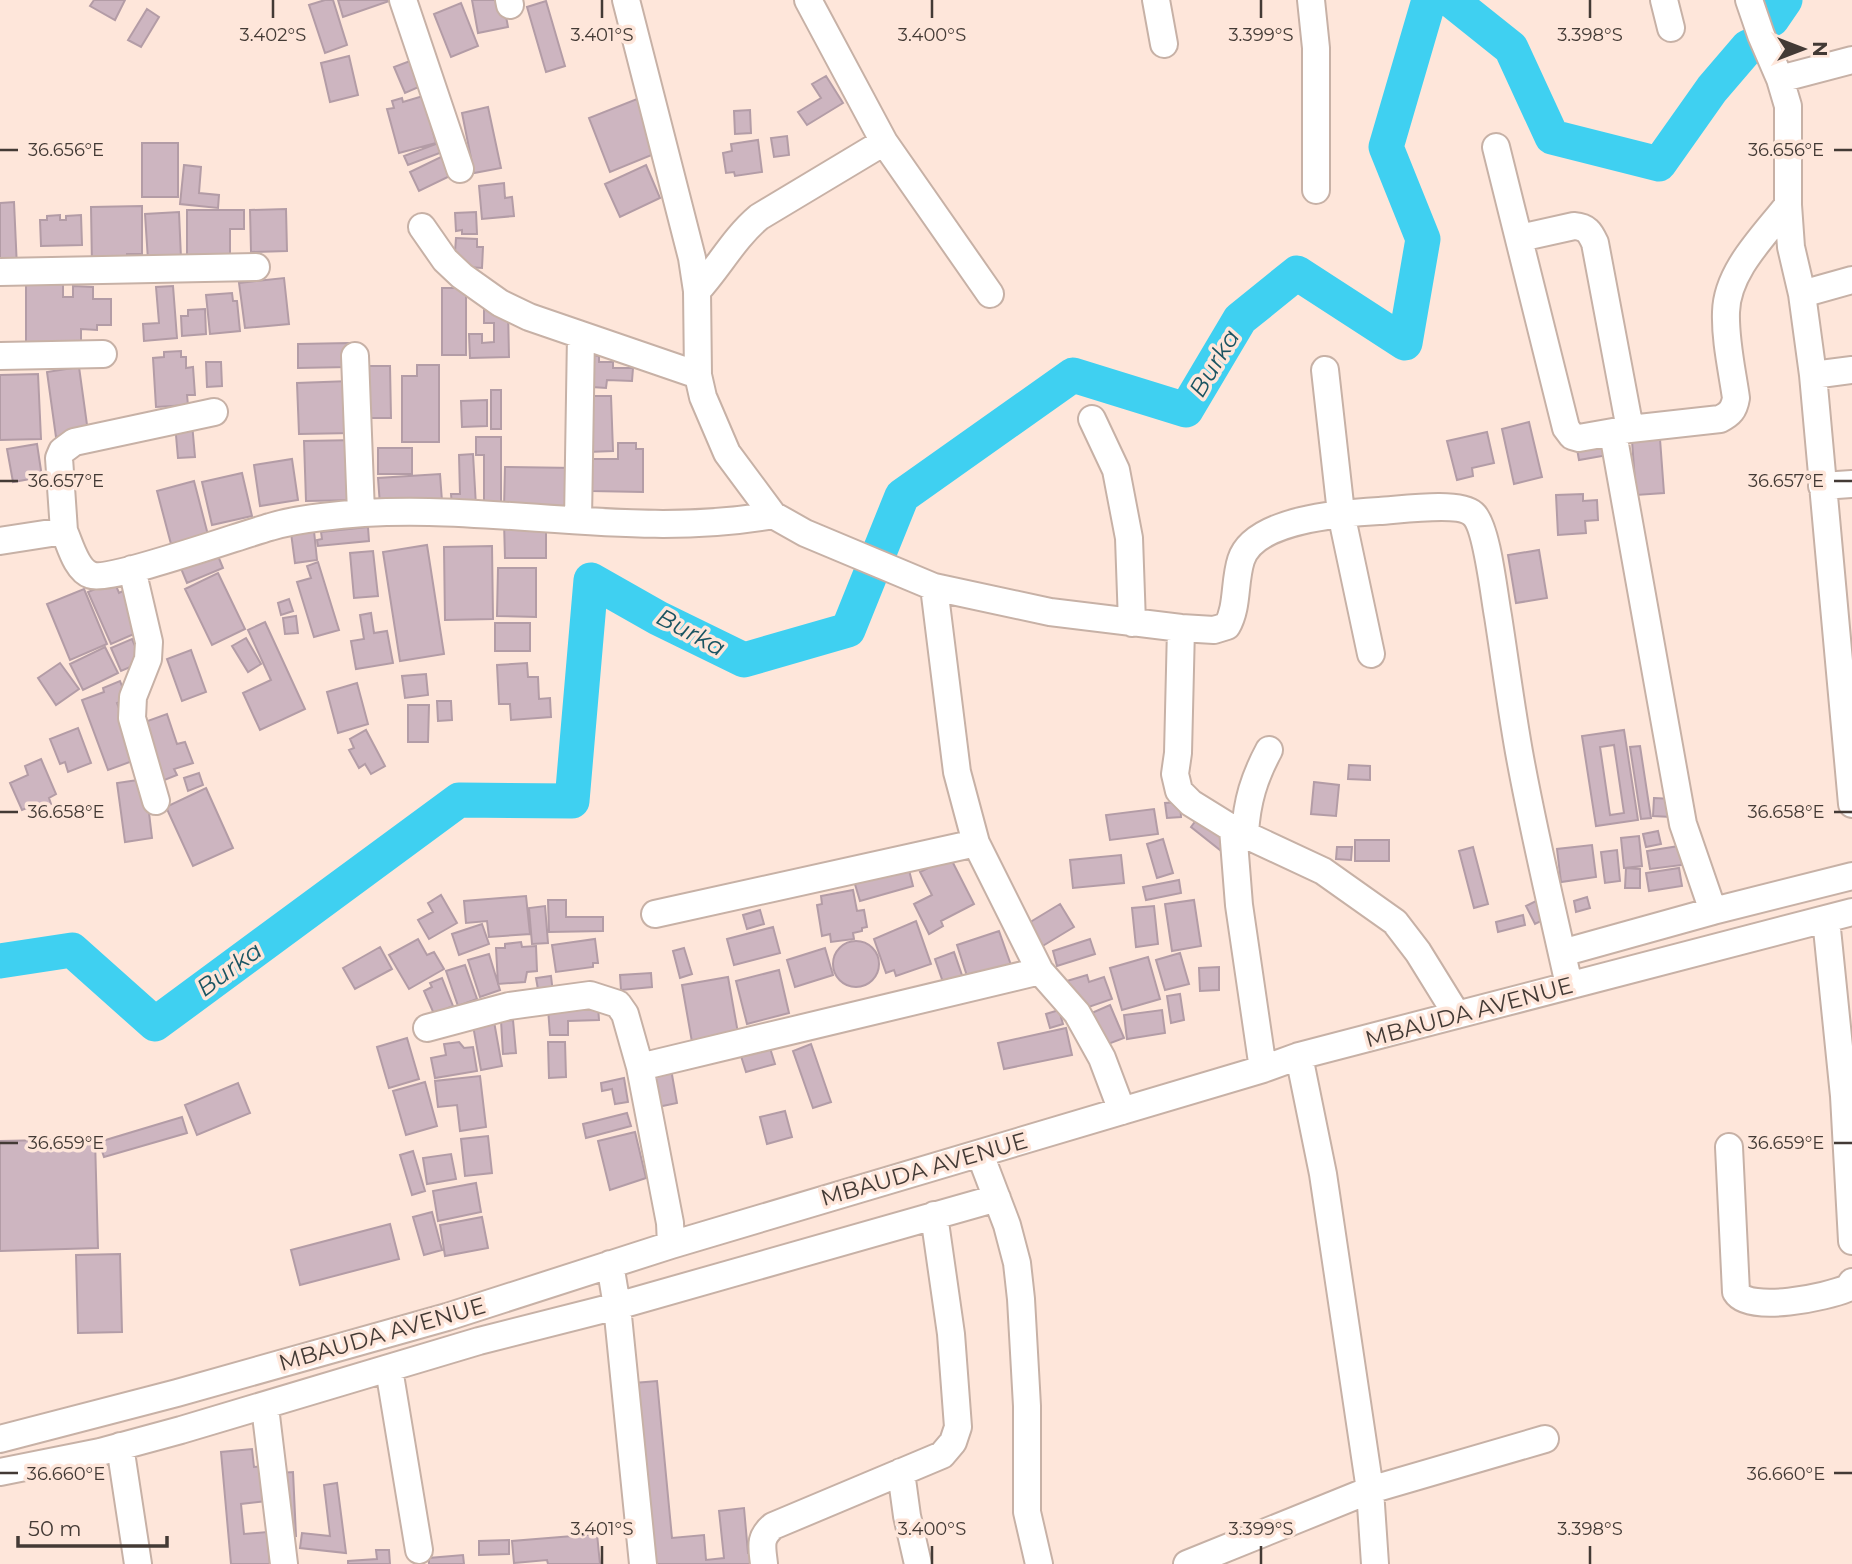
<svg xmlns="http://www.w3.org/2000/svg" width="1852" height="1564" font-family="Montserrat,sans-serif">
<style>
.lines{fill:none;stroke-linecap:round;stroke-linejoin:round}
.river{stroke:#3fd0f1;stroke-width:35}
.building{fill:#cdb5c0;stroke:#b39ca6;stroke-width:2;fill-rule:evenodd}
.minor-casing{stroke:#c7b1a6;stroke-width:30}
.minor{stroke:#fff;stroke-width:26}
.ticks{fill:none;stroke:#433a35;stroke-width:2.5}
.labels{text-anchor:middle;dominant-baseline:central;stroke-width:7;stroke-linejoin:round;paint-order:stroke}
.street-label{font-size:23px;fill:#433a35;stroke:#fee6da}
.water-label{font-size:24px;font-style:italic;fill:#1a5462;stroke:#fee6da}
.ticks-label{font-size:18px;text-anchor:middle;fill:#433a35;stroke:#fee6da;stroke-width:7;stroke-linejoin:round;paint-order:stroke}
</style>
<rect width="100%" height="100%" fill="#fee6da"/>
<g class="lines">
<path class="river" d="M1451 0 1511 48 1552 137 1659 164 1712 89 1748 47
M1772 19 1785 0
M0 961 72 950 155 1024 459 800 572 801 591 580 658 618 744 660 848 630 902 496 1073 375 1186 410 1240 319 1297 273 1405 343 1423 239 1386 147 1429 0"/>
</g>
<path class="building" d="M94 0H125L115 20 90 6Z
M325 0H333L347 45 325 53 309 5Z
M338 0H392L343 17Z
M472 0H503L508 27 478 33Z
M546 1 565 66 546 72 527 7Z
M461 3 478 46 451 57 434 14Z
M147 9 159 17 141 47 128 40Z
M349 56 358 95 330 102 321 63Z
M410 61 421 86 405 93 394 67Z
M826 76 843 103 807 125 798 112 821 98 812 84Z
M423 96 436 143 399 153 387 109 394 108 392 101 402 98 403 102Z
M637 99 659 152 610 172 589 118Z
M488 107 501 168 474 173 462 113Z
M750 110 751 133 735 134 734 111Z
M787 136 789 155 774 157 771 138Z
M758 140 762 172 735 176 734 172 726 173 723 153 732 151 731 144Z
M441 142 445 151 408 165 404 156Z
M142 143H178V197H142Z
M445 155 454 174 419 191 410 172Z
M184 165 201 167 199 193 219 195 218 208 180 204Z
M646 165 660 198 620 217 605 184Z
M504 183 505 198 512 197 514 216 482 219 479 186Z
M14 202 17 268 0 269V203Z
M142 206V254H127V265L92 266 91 207Z
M286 209 287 251 251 252 250 210Z
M187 210H244V229H230V256H187Z
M179 212 181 258 148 260 145 214Z
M476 212 477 234H462V230L456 231 455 213Z
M60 215V220H66V216L81 215 82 245 41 246 40 220H47V216Z
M456 238 477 239V247H483L482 268 454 266Z
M284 278 289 324 245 328 239 283Z
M26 281 63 282V297H73V286L93 287V299H111V325H97V330L81 329V346H26Z
M173 286 177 338 144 341 143 324 159 323 156 287Z
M442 288H466V355H442Z
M232 293 233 301H237L240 331 210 334 206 295Z
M205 309 206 334 182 336 181 316H188V310Z
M508 309 509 357 470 358 469 334H482V343L494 342V323H484V310Z
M349 343V367L298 368V344Z
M181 351V357H186V368L193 367 195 395H187L188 405 156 407 153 358 164 357V352Z
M592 355 599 356V362H613V368H633L632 381 607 380 606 388 592 387Z
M206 362H221L222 386 207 387Z
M417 365H439V442H402V376H417Z
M364 366H390L391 418H365Z
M79 367 88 432 56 437 47 372Z
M38 374 41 439 0 440V375Z
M350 381 352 433 299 434 297 383Z
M491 390H501V429H491Z
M586 396H611L613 451 588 452Z
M487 400V426L462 427 461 401Z
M1529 422 1542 477 1514 484 1502 429Z
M192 423 195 457 178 458 175 424Z
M1487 432 1494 463 1472 468 1473 476 1457 480 1447 441Z
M476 437H501V507H484V455H476Z
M1660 439 1664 493 1636 495 1632 441Z
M358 440 359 500 306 501 304 441Z
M618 443H636V449H643V492L591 491V459H618Z
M1606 443 1608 455 1579 460 1577 449Z
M37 444 42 477 13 482 7 449Z
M378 448H412V474H378Z
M473 454 476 506 452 507 451 494H460L459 455Z
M292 459 298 500 260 506 254 465Z
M505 467 575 468V510L504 509Z
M242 473 252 516 212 525 202 482Z
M440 474 442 501 380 505 378 478Z
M194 481 208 535 171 544 157 491Z
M1583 494V501L1597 500 1598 520 1585 521 1586 533 1558 535 1556 495Z
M546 521V558H505L504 522Z
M368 527 369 541 318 546 317 540 322 539 321 532Z
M314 531 317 560 295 563 291 533Z
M427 545 444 654 400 661 383 552Z
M492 546 493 619 445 620 444 547Z
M1539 550 1547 598 1516 603 1508 555Z
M216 551 223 568 187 583 180 566Z
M373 551 378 596 354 598 350 553Z
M318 562 339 630 314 637 297 582 311 578 307 566Z
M498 568H536V617L497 616Z
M218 573 245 629 212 645 185 589Z
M114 581 119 593 125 590 141 625 132 629 134 634 111 644 88 592Z
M84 589 107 644 70 660 47 604Z
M289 599 293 611 281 615 278 603Z
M371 613 374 633 387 631 393 663 356 669 351 641 364 639 360 615Z
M296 616 298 633 285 634 283 618Z
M265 622 305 709 260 730 243 693 271 680 248 630Z
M495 623H530V651H495Z
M246 638 261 664 248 672 232 646Z
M132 639 142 662 121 671 111 648Z
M105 647 118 673 83 690 70 664Z
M191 650 206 692 182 701 167 659Z
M60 663 79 689 56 705 38 678Z
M527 663 528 677H538L539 699 550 698 551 717 511 720 510 704H499L497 665Z
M426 674 428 695 405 698 402 676Z
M120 681 127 699 117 703 138 759 108 770 82 700 104 692 103 688Z
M357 683 368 724 338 733 327 692Z
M437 701H451L452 720 438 721Z
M408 705H429L428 742H408Z
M167 714 177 744 185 742 193 763 174 769 177 775 162 781 142 723Z
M78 728 91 763 68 772 65 762 60 764 50 739Z
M366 730 385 766 371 774 365 764 359 768 349 750 354 748 350 739Z
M1624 730 1638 820 1596 826 1582 736ZM1614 745 1624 813 1610 815 1600 747Z
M1640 746 1651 818 1641 819 1630 747Z
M41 759 56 794 49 798 51 804 39 809 37 804 22 810 10 783 28 775 25 766Z
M1349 765 1370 766V780L1348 779Z
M199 773 203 785 188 791 184 778Z
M145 779 152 838 125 842 117 783Z
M1314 782 1339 785 1336 816 1311 814Z
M206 788 233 848 193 866 166 807Z
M1654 798 1672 799 1671 817 1653 816Z
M1180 802 1181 817 1167 818 1165 803Z
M1154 809 1158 834 1110 840 1106 815Z
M1200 815 1229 838 1220 850 1191 827Z
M1658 831 1661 844 1646 847 1643 834Z
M1639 836 1642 866 1624 868 1621 838Z
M1163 839 1173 873 1157 878 1147 844Z
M1355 840H1389V861H1355Z
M1592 845 1596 877 1561 882 1557 849Z
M1679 846 1682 865 1650 869 1647 851Z
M1337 847H1352L1351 860 1336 859Z
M1473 847 1488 904 1474 908 1459 851Z
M1617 850 1620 881 1605 883 1601 852Z
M1121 855 1124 883 1073 888 1070 860Z
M950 857 974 904 941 921 943 926 929 934 914 904 932 895 920 872Z
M908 866 913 886 860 901 854 881Z
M1626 868 1640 869V888H1625Z
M1679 868 1682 886 1649 891 1646 873Z
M1179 880 1181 893 1146 900 1143 887Z
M853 890 857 911 864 910 867 927 862 928V931L853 933 854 939 831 942 830 934 822 936 817 905 822 904 821 896Z
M441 895 457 923 429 939 418 920 433 912 428 903Z
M526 896 530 934 489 937 487 921 466 923 464 901Z
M1587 897 1590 908 1576 912 1574 901Z
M1540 899 1549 917 1535 924 1526 906Z
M548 900H566V917H603V931L549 932Z
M1194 900 1201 946 1172 951 1165 904Z
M1060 904 1074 927 1041 947 1027 924Z
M545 906 548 943 532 944 529 908Z
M1154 906 1158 944 1136 947 1132 908Z
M760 910 764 924 747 929 743 915Z
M1523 915 1525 925 1498 932 1496 922Z
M916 921 931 964 896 976 894 970 886 973 874 939Z
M482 924 489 944 459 955 452 934Z
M773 927 780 953 734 965 727 939Z
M999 931 1011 965 968 979 957 945Z
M418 939 427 955 434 952 444 969 409 989 389 955Z
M595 939 598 963H593V967L556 972 552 945Z
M1090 939 1095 954 1057 966 1053 951Z
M833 964a23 23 0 1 1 46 0a23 23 0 1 1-46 0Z
M521 942 522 947 536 946 537 971 527 972 525 982 498 984 496 948H505V944Z
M380 947 392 969 355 989 343 968Z
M684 948 692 974 680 978 673 951Z
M825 948 833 975 795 987 787 960Z
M954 952 964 981 945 988 935 959Z
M1180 953 1189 984 1165 990 1156 960Z
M489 954 500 990 480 997 468 960Z
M1148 957 1160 999 1122 1010 1110 968Z
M465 965 477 999 458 1006 446 971Z
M1219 967V990L1200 991 1199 968Z
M779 970 789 1013 747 1024 736 981Z
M651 973 652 987 621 990 620 975Z
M1087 975 1089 982 1104 977 1112 999 1077 1011 1067 981Z
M551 976 553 993 539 995 536 978Z
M728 977 738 1033 692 1042 682 985Z
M442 978 453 1006 434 1014 424 991 432 987 430 983Z
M1180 994 1184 1020 1171 1023 1167 996Z
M1110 1005 1124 1038 1100 1047 1087 1015Z
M598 1006 599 1020 568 1021V1035H550L548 1008Z
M1059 1010 1063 1024 1050 1028 1046 1014Z
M1162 1010 1165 1033 1127 1039 1124 1015Z
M493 1016 502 1066 481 1070 472 1020Z
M513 1020 516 1053 503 1054 501 1021Z
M1066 1028 1072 1055 1004 1069 998 1043Z
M407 1038 419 1079 389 1088 377 1047Z
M459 1042 464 1048 473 1047 477 1071 435 1078 431 1058 446 1055 444 1044Z
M548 1042H565L566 1077 549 1078Z
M811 1044 831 1102 813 1108 793 1051Z
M770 1048 775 1064 746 1072 741 1056Z
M671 1069 677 1103 653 1108 646 1073Z
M480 1076 486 1127 460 1131 457 1105 438 1107 435 1081Z
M624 1078 628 1102 615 1104 612 1089 602 1091 601 1083Z
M425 1082 437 1126 406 1135 393 1091Z
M238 1083 250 1113 197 1135 185 1105Z
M785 1111 792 1137 767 1144 760 1117Z
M627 1113 631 1126 586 1138 583 1124Z
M182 1117 187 1133 104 1157 99 1142Z
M635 1132 646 1178 610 1190 598 1141Z
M488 1136 492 1173 465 1176 461 1139Z
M95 1139 98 1248 0 1251V1141Z
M413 1151 425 1191 412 1195 400 1155Z
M451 1154 456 1179 427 1184 423 1158Z
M476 1183 481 1212 438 1221 433 1191Z
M432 1212 442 1250 424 1255 413 1217Z
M482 1217 488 1248 445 1256 440 1225Z
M390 1224 399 1259 300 1285 291 1250Z
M120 1254 122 1332 78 1333 76 1255Z
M657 1381 672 1538 704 1535 706 1560 724 1558 719 1511 744 1508 748 1553 756 1552 757 1564H651L634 1383Z
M252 1449 254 1467 263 1466 266 1501 241 1504 244 1534 267 1532 270 1564H231L221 1452Z
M293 1472 296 1536 281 1537 279 1473Z
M337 1483 346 1553 300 1548 302 1533 330 1536 324 1485Z
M597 1534 600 1564H548L547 1560 514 1563 512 1541Z
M509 1540V1554L479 1555V1541Z
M376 1550H389L390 1564H348V1561L377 1559Z
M463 1555 464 1564H429V1558Z"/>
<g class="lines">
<defs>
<path id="minor" d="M403 0 460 169
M509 0 510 5
M626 0 692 258 697 291 698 375 703 397 727 453 773 515 805 533 934 587 1050 612 1181 628 1214 630 1227 626C1238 607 1234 582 1241 560 1254 519 1343 513 1379 511 1399 510 1459 501 1473 514 1487 526 1494 595 1498 616 1505 661 1511 707 1519 752 1533 830 1552 908 1569 985
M808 0 884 142 990 294
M1156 0 1164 44
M1311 0 1316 48V190
M1664 0 1671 28
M1749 0 1761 35 1780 79 1788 106V205L1791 247 1802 294 1852 280
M1780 79 1852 60
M1496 147 1566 428 1572 436 1579 438 1630 429 1720 419C1730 414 1734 410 1736 398 1732 370 1725 340 1726 312 1727 271 1764 236 1788 205
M422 227 445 260 462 276 500 303 529 317 698 375
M1520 238 1574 226C1587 227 1590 232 1595 243L1630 429
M0 272 256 267
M697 291C719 267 734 238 759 217L884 142
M1802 294 1813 375 1852 804
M0 356 103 354
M355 356 361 513
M1325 370 1341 513 1371 654
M1813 375 1852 370
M1092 419 1116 470 1129 538 1132 623
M1613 433 1683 824 1713 911
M1822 486 1852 484
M578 520 581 335
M64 531 59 458 62 451 74 442 214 412
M0 541 64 531C70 544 76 570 91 575 109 582 241 535 270 527 286 522 305 519 322 517 472 497 624 542 773 515
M132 569 149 642 148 659 133 697 132 718 156 801
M934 587 957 772 976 843 1040 971 1077 1013 1102 1058 1122 1111
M1181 628 1178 753 1175 774 1179 791 1191 803 1233 829 1323 871 1395 922 1418 952 1457 1015
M1233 829 1239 905 1263 1069
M1245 833C1247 801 1254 778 1269 750
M655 914 976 843
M1826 919 1844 1096 1852 1241
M1562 953 1713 911 1852 876
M427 1028 509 1006 590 995 618 1004 625 1014 640 1067 670 1223 671 1245
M1299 1056 1323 1174 1370 1490 1375 1564
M640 1067 1040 971
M1729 1147 1736 1292C1749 1314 1827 1297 1848 1288L1852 1282
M980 1154 1007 1225 1017 1263 1021 1299 1027 1406V1512L1039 1564
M610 1264 617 1306 643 1564
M389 1369 419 1550
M265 1407 284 1564
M0 1439 177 1393 447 1317 671 1245 1263 1069 1299 1056 1852 912
M120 1446 138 1564
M0 1472 100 1452 181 1430 479 1341 617 1306 997 1198
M901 1472 907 1516 918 1564
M764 1564C762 1546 759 1538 773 1526L942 1455 953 1442 958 1427 951 1334 934 1215
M1187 1564 1370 1490 1545 1439"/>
</defs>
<use href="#minor" class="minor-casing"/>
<use href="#minor" class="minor"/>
</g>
<path class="ticks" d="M273 0V18M602 0V18M932 0V18M1261 0V18M1590 0V18M0 150H18M1834 150H1852M0 481H18M1834 481H1852M0 812H18M1834 812H1852M0 1143H18M1834 1143H1852M0 1473H18M1834 1473H1852M602 1546V1564M932 1546V1564M1261 1546V1564M1590 1546V1564"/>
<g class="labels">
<g class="street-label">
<text transform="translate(1469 1012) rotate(-15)">MBAUDA AVENUE</text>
<text transform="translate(924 1169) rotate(-16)">MBAUDA AVENUE</text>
<text transform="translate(382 1334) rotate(-16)">MBAUDA AVENUE</text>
</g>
<g class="water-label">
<text transform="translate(1214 363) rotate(-59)">Burka</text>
<text transform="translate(691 632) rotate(28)">Burka</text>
<text transform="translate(229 969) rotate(-36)">Burka</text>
</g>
</g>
<g class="ticks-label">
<text x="273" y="41">3.402°S</text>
<text x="602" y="41">3.401°S</text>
<text x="932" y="41">3.400°S</text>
<text x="1261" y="41">3.399°S</text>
<text x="1590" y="41">3.398°S</text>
<text x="1786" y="156">36.656°E</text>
<text x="66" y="156">36.656°E</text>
<text x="1786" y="487">36.657°E</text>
<text x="66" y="487">36.657°E</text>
<text x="1786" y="818">36.658°E</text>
<text x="66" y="818">36.658°E</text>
<text x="1786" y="1149">36.659°E</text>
<text x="66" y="1149">36.659°E</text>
<text x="1786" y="1480">36.660°E</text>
<text x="66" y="1480">36.660°E</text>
<text x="602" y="1535">3.401°S</text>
<text x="932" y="1535">3.400°S</text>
<text x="1261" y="1535">3.399°S</text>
<text x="1590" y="1535">3.398°S</text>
</g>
<g transform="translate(1803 49) rotate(90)" stroke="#fee6da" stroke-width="5" paint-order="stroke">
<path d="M0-5L12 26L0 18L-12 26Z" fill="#433a35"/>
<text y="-10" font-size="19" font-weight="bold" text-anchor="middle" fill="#433a35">N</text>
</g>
<path d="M18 1536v10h149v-10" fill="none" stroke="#433a35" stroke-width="3.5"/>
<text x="28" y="1536" font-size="21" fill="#433a35" stroke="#fee6da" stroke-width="5" paint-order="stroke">50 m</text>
</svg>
